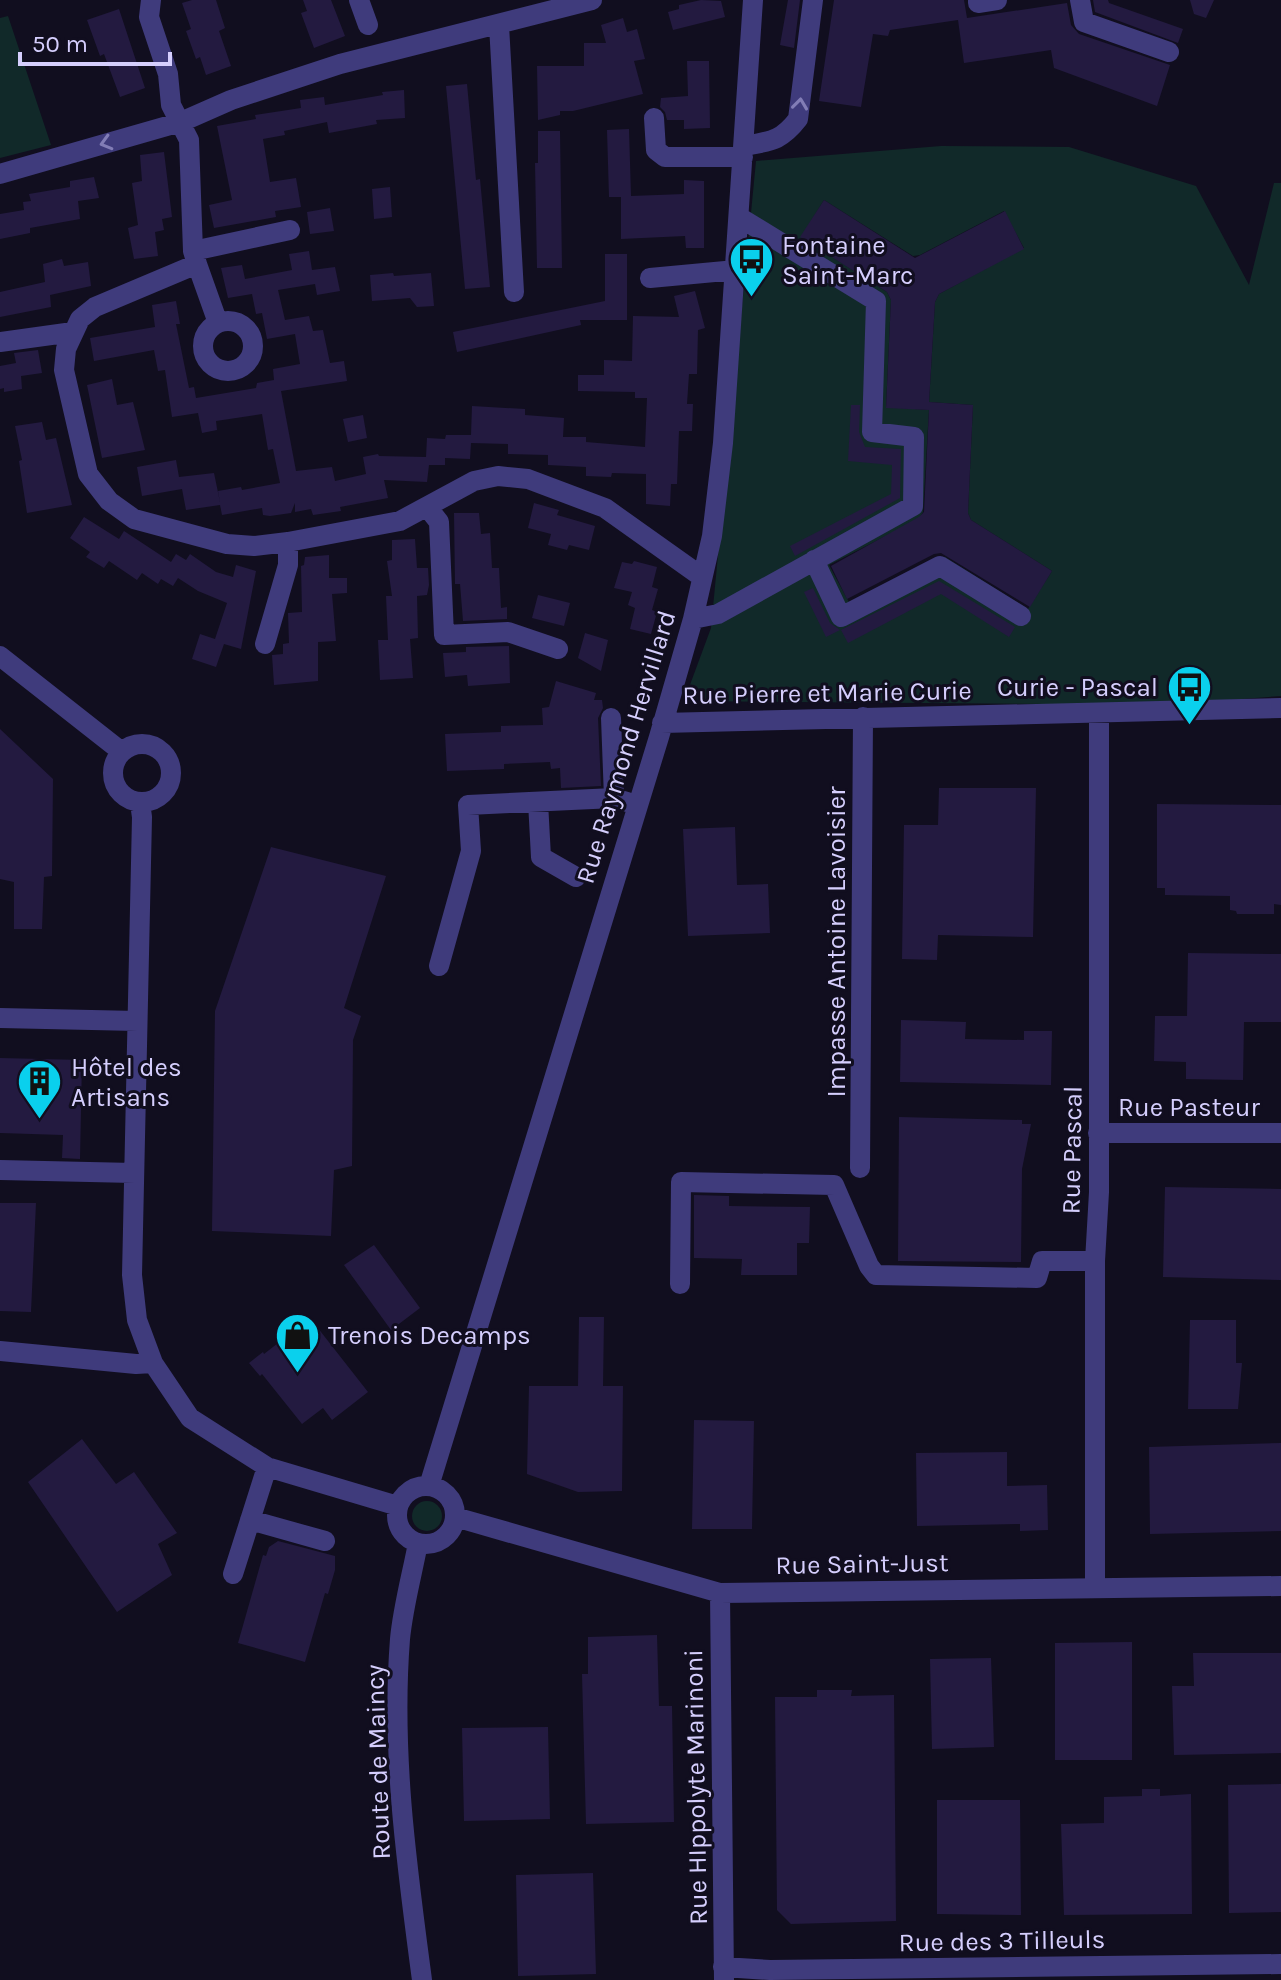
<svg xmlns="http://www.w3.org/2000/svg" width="1281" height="1980" font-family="Karla,sans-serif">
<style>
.green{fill:#112929;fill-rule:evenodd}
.building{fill:#231a40}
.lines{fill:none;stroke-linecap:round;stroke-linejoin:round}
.minor{stroke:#3f3b7c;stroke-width:20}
.oneway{stroke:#827db6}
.labels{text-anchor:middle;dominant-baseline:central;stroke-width:6;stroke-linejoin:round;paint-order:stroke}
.poi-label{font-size:26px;fill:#d5cefd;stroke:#110e1f;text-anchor:start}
.street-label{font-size:26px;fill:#d5cefd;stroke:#110e1f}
</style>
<rect width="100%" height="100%" fill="#110e1f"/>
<path class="green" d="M8 16 51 145 0 158V18Z
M941 146 1069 147 1196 186 1249 285 1274 183H1281V696L1163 705 684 701 711 628 756 161ZM824 200 913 256 920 255 1004 211 1024 248 939 294 935 302 929 402 973 405 968 513 971 520 1052 571 1028 609 945 557 850 604 829 565 919 519 923 512 929 410 886 407 891 300 887 292 801 237Z
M412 1516a15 15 0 1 1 30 0a15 15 0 1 1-30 0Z"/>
<path class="building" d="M192 0H216L225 28 219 31 231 66 206 75 200 57 196 59 186 31 191 29 182 3Z
M303 0H331L345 36 314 48 301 13 307 11Z
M701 0 721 1 725 17 673 30 668 12 679 9V5Z
M788 0H800L794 48 780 45Z
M834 0H964L967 18 1067 3 1071 25 1079 34 1170 65 1157 106 1054 68 1051 50 964 63 958 20 890 30 888 36 873 34 861 107 819 101Z
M1093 0H1108L1109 3 1183 29 1178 43 1095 12Z
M1190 0H1214L1206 18 1194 14Z
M119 9 145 88 120 97 104 54 100 56 87 20Z
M623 18 627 32 637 29 645 59 634 61 643 94 573 111H560V115L538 120 537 66H584V43H606L601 25Z
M687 61H709L710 128 684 129V120H667L665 112 660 107 661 98 688 96Z
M467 84 476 180 480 179 490 287 465 289 446 86Z
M404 90 405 118 376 120 377 124 329 133 327 122 284 131 285 135 263 139 270 182 296 178 301 207 275 211 276 217 214 228 209 205 232 200 217 126 256 119 255 115 301 108 300 100 324 97 325 105 383 95 382 92Z
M629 129 631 196 684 194V180L704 181V248H686L685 236 621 239V197H609L607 130Z
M538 131H560L562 268H537L535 163H538Z
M164 152 172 217 162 219 164 230 155 232 158 256 134 259 128 228 138 225 132 183 142 181 140 155Z
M94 177 99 198 78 201 80 219 30 228V233L0 239V214L24 210 23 202 31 201 29 194 70 187V181Z
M390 187 392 217 374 219 372 189Z
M824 200 915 258 1005 211 1024 249 939 294 935 302 929 402 973 405 968 513 971 520 1052 571 1030 607 941 553 934 554 847 599 831 566 919 517 924 512 929 410 886 408 891 300 887 292 800 237Z
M330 208 334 231 310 234 307 212Z
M309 251 312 270 335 267 340 291 317 295 315 284 278 290 285 320 309 316 313 331 323 330 330 363 344 361 347 381 281 391 296 471 332 467 335 481 366 474 363 457 378 454 379 456 426 457 427 438 445 439 446 435H471L472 406 525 409V415L564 418 563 437H586V442L645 447 647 398H635V392L578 391V375H604V360L632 361 633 316 679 317 674 296 695 291 705 328 698 330 697 374H689L687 404H693L692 431H679L677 484H671L670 506 646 504V474L612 473 611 477 586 476V467L548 465V455L508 454V444L471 443 470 459 445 458V465H429L427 482 384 480 388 498 340 507 341 511 313 515 311 509 295 512V503L291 513 270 516 263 515 262 508 222 515 220 505 186 510 182 489 142 496 137 467 176 460 179 477 214 473 220 502 218 491 241 487 242 490 280 483 273 449 268 450 262 414 216 421 217 430 202 433 198 413 172 417 165 370 158 371 154 350 94 361 90 338 155 327 152 305 176 301 180 324H176L189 388 194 387 196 398 256 388 257 383 274 380 273 369 300 364 295 334 267 339 262 313 256 314 252 294 228 298 221 268 242 265 245 279 292 270 289 254Z
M605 254H627V320H580L581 325 457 352 453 332 605 301Z
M62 259 64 266 88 262 91 286 50 295 51 307 0 317V292L45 282 43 264Z
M393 273 394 276 431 273 434 306 417 307 410 298 372 301 370 275Z
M38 350 42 373 21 376 22 389 4 392V388L0 389V366L16 363 14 353Z
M112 379 117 405 133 402 145 450 102 458 87 385Z
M851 405H860L859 432 865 447 901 449 900 498 795 556 790 546 891 494 892 465 848 461Z
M363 415 367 438 348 442 343 419Z
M42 422 46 440 56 438 72 505 27 513 19 461 22 460 15 426Z
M534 503 559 510 557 515 595 526 589 550 569 545 567 550 548 545 551 534 528 528Z
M454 513H479L481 534 490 533 492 568H499L501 608 507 607V619L463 621 460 584H455Z
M84 517 119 539 124 531 171 562 176 554 186 560 190 554 216 572 233 577 236 565 256 571 241 649 224 644 216 667 192 659 200 634 215 639 227 603 198 591 178 578 173 586 161 579 158 584 142 573 137 580 109 561 104 568 86 557 90 552 70 538Z
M415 539 417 568H428L429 585 427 595 417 596 418 638 410 639 413 678 380 680 378 640H388L386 596H392L387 561 392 560V540Z
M329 555V578H347V593L332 594 336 641 318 642V681L274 685 272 655 283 654V644L289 643 288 613 302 612 301 566 304 565 305 557Z
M634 561 657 567 652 587 658 589 652 610 657 612 651 634 630 629 635 608 628 605 632 592 614 588 622 562 632 564Z
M939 581 1015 627 1009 637 941 594 848 643 841 630Z
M813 588 830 623 840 630 826 637 804 592Z
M538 595 570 603 564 626 532 618Z
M585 633 608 640 601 671 578 658Z
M509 646 510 683 468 686 467 675 445 677 443 653 466 652V647Z
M556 681 596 693 594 700H602L603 708 598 718 601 786 561 788 560 768 551 769 550 762 504 764V769L447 771 445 734 501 732V726L543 725 542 708 549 707Z
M0 729 53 779 52 876 44 877 42 929H14V882L0 879Z
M939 788H1036L1033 937 938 935 937 960 902 959 904 825H938Z
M1157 804 1281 805V905L1274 904V914H1237L1236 911 1230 910V896L1165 895V888H1157Z
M735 827 737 885 768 884 770 933 688 936 683 829Z
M271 847 386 876 344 1008 361 1016 353 1040 352 1166 334 1170 331 1236 212 1231 215 1011Z
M1188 953 1281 954V1022H1244L1243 1080 1186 1079V1062L1154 1061 1155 1016H1187Z
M901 1020 966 1022 965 1039 1024 1040V1031H1052L1051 1085 900 1082Z
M0 1058 82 1060 80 1159 62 1158 63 1135 0 1133Z
M899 1117 1022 1120V1124H1031L1022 1169 1021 1262 898 1261Z
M1165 1187 1281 1189V1280L1163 1277Z
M694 1195 729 1196V1206L810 1207 809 1243H797V1275H741L742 1259 694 1258Z
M0 1203H36L31 1312 0 1311Z
M374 1245 420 1308 391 1330 344 1265Z
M579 1317H604L603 1386H623L622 1491 578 1492 527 1474 529 1386H578Z
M310 1318 368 1392 332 1420 323 1408 302 1424 262 1374 260 1376 249 1363 263 1352 264 1354Z
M1190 1320H1236V1363H1242L1238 1409H1188Z
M694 1420 754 1421 752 1529H692Z
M82 1439 116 1484 134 1472 177 1533 158 1544 172 1575 117 1612 28 1482Z
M1281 1443V1531L1150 1534 1149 1447Z
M1007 1452V1486L1047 1485 1048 1530 1020 1531V1524L917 1526 916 1453Z
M278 1541 335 1556V1570L328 1594 325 1593 305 1662 238 1643 263 1555 266 1556 269 1547Z
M657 1635 659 1706H672L674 1822 586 1824 582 1674H588V1637Z
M1132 1642V1760H1055V1643Z
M1193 1653H1281V1753L1174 1755 1172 1686H1194Z
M991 1658 994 1747 932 1749 930 1659Z
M817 1690H852L851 1696 894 1695 896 1921 791 1924 777 1910 775 1697H817Z
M548 1727 550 1819 464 1821 462 1728Z
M1281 1784V1912L1229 1913 1228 1785Z
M1142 1789H1160V1796L1191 1794 1192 1914 1064 1915 1061 1824 1104 1823V1797L1142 1796Z
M937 1800H1020L1021 1915 937 1914Z
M593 1873 596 1974 518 1976 516 1875Z"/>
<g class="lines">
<path class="minor" d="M151 0 149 17 168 74 171 105 189 140 193 251 197 264 95 307 80 319 66 349 64 370 88 474 109 501 134 519 227 544 254 546 288 542 400 521 474 481 498 476 528 479 605 508 702 577
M359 0 368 25
M978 0V3L997 0
M1080 0 1084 22 1169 52
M499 25 514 292
M654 118 656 150 665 157H743
M745 146C771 141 781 141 798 119L813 0
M0 174 181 122 231 100 340 64 592 0
M193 251 290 230
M197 264 218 323
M650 278 736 270
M203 346a25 25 0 1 1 50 0a25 25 0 1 1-50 0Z
M0 342 73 332
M428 508 439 522 444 635 508 632 558 649
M814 560 841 617 940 566 1021 616
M693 619 718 614 913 506 914 437 872 432 876 301 739 217
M265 644 288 565V542
M0 656 122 752
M611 718 614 798
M662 723 1281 708
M113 773a29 29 0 1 1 58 0a29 29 0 1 1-58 0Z
M538 802 541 857 576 877
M140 803 142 817 132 1275 137 1320 153 1363 190 1418 267 1467 398 1506
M439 966 471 851 468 805 614 798 637 805
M0 1018 137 1021
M1098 1133H1281
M860 1168 863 717
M0 1170 134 1173
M680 1284 681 1182 834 1185 869 1266 876 1275 1037 1278 1042 1261H1095
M0 1351 136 1364 153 1363
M429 1486 659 737 693 619 712 536 723 443 753 0
M397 1515a29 29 0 1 1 58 0a29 29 0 1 1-58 0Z
M455 1517 720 1593 1281 1586
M250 1520 325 1541
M418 1543C412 1575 403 1607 400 1639 391 1754 407 1867 422 1980
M233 1574 267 1467
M1095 1587V1261L1099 1192V714
M720 1593 724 1980
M723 1967 770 1970 1281 1964"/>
</g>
<defs><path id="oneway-chevron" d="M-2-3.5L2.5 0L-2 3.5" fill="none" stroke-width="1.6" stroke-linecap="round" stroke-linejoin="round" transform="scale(2)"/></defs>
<g class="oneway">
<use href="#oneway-chevron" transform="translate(800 104) rotate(-83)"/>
<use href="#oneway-chevron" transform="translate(106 143) rotate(164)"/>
</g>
<defs>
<symbol id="bus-pin" viewBox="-11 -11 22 30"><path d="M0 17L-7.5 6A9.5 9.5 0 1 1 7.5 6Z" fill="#0ad0ed" stroke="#110e1f"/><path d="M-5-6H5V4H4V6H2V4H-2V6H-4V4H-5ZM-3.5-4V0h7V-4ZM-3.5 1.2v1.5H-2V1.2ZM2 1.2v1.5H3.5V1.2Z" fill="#111"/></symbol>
<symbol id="building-pin" viewBox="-11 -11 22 30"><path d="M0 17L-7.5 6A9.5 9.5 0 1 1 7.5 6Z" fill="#0ad0ed" stroke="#110e1f"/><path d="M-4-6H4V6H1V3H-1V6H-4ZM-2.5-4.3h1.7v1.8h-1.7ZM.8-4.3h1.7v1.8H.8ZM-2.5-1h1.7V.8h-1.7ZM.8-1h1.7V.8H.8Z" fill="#111"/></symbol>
<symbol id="shop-pin" viewBox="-11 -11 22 30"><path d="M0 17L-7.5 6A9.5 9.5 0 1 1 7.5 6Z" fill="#0ad0ed" stroke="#110e1f"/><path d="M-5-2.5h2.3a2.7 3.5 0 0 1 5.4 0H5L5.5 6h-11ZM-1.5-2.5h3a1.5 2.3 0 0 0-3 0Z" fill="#111"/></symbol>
</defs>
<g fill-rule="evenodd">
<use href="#bus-pin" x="726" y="234" width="51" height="69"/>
<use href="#bus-pin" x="1164" y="662" width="51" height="69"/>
<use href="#building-pin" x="14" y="1056" width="51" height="69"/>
<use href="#shop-pin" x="272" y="1310" width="51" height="69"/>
</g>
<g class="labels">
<g class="poi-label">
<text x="782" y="245">Fontaine<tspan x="782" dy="30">Saint-Marc</tspan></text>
<text x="1158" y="687" text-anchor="end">Curie - Pascal</text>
<text x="71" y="1067">Hôtel des<tspan x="71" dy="30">Artisans</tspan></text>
<text x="328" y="1335">Trenois Decamps</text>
</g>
<g class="street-label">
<text transform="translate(827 693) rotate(-1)">Rue Pierre et Marie Curie</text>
<text transform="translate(626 747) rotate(-73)">Rue Raymond Hervillard</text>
<text transform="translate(836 942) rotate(-90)">Impasse Antoine Lavoisier</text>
<text x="1189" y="1107">Rue Pasteur</text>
<text transform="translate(1072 1150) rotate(-89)">Rue Pascal</text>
<text transform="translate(862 1564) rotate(-1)">Rue Saint-Just</text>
<text transform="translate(378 1762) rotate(-92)">Route de Maincy</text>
<text transform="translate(696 1787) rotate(-91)">Rue HIppolyte Marinoni</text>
<text transform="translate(1002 1941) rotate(-1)">Rue des 3 Tilleuls</text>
</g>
</g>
<path d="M20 52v12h150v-12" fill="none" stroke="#d5cefd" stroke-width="4"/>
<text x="32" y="52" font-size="24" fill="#d5cefd" stroke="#110e1f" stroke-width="6" paint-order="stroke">50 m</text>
</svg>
